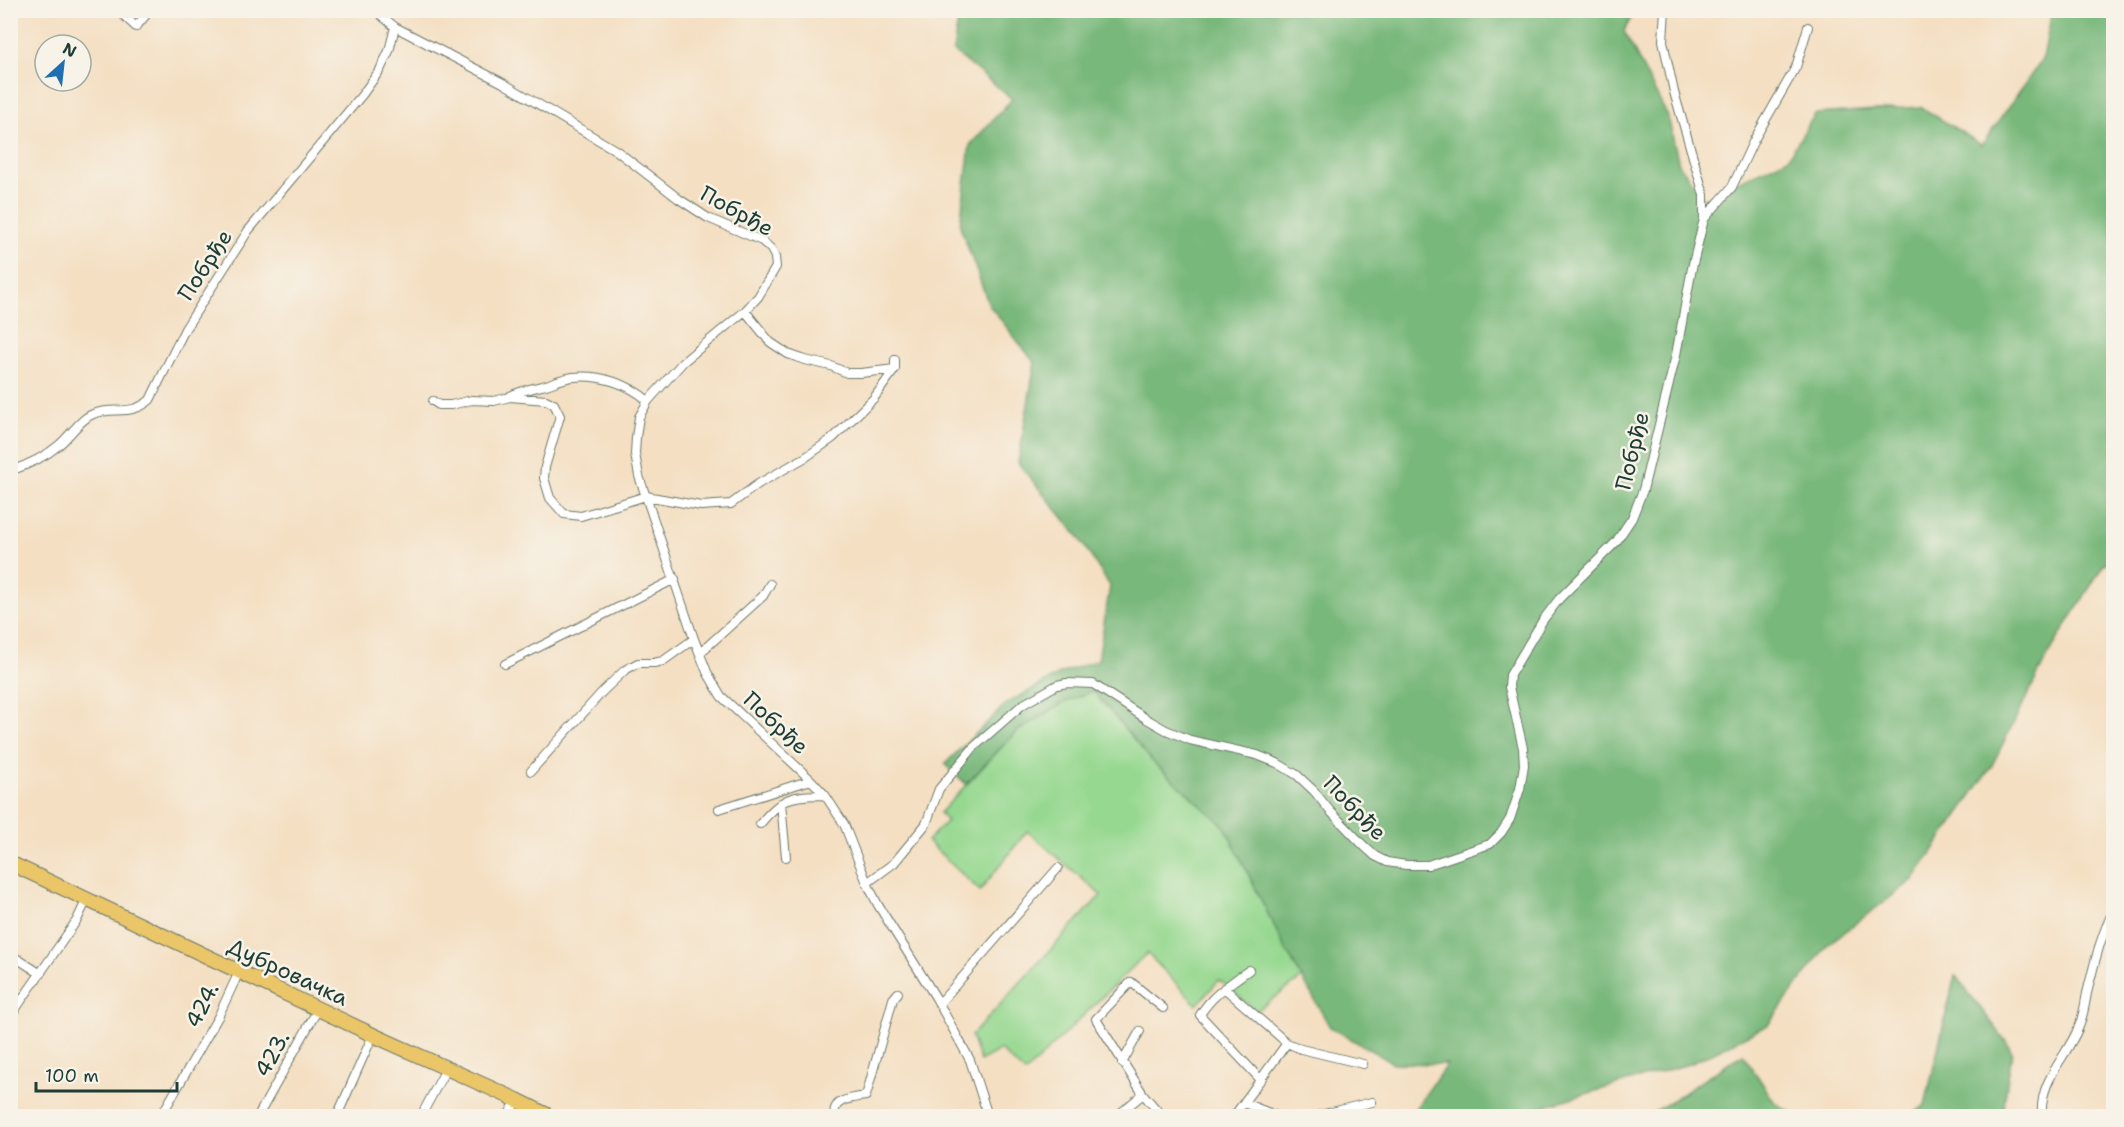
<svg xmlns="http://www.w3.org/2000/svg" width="2124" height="1127" font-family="'Shantell Sans',sans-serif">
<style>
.green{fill:#96d890;stroke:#5a8a62;stroke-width:1.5}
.forest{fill:#78b87a;stroke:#4c7a57;stroke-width:1.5}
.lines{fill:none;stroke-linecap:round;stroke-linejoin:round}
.street-casing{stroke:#6a7666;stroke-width:10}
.primary-casing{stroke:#6a7666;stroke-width:16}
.street{stroke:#fff;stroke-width:8}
.primary{stroke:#eac669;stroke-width:14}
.labels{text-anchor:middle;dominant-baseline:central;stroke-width:5;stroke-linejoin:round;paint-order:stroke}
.street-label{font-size:22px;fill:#1f3d34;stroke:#f7f3e8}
</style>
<rect width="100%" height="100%" fill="#f7f3e8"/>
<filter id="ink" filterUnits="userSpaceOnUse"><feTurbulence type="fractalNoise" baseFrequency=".0167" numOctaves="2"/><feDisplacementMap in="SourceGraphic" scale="12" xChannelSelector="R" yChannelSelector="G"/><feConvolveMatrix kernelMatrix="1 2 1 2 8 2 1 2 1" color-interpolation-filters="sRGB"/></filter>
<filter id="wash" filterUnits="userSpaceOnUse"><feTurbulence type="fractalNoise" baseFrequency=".008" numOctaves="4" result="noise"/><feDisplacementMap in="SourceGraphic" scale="24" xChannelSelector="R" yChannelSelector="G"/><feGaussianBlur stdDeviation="1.35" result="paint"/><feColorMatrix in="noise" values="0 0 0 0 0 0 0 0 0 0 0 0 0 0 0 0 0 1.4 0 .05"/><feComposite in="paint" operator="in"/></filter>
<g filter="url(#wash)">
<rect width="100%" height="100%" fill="#f4dfc2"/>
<path class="green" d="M1093 690 1153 762 1225 827 1285 948 1302 978 1256 1011 1219 980 1197 1005 1147 953 1025 1073 1000 1050 980 1061 971 1036 1101 895 1027 831 980 891 927 841 947 821 940 813 1016 732 1063 703Z"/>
<path class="forest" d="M964 11H1635L1624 31 1668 117 1679 164 1703 199 1788 158 1815 114 1921 107 1982 145 2043 58 2052 11H2113V561L2104 564 2048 655 1991 767 1913 880 1827 945 1768 1025 1692 1063 1530 1110 1515 1116H1410L1447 1064 1393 1063 1330 1027 1285 948 1225 827 1153 762 1093 691 1063 703 1016 732 966 784 945 764 1007 703 1062 673 1098 660 1110 586 1078 536 1018 463 1035 363 989 305 960 226 970 145 1012 99 953 51 959 14Z
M1955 975 2005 1040 2012 1052 2002 1116H1911L1925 1105Z
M1743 1054 1775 1103 1797 1116H1648Z"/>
</g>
<g filter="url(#ink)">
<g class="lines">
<defs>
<path id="street" d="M118 10 136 27 150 10
M375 10 395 27 503 83 617 151 679 199 708 218 762 241 771 249 775 257 776 267 758 297 745 311 683 362 648 401 639 417 636 437 635 454 639 476 694 639 707 672 721 696 811 780 825 795 844 824 867 883 878 905 936 998 970 1060 988 1116
M1665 10 1663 41 1674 92 1704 195V219
M745 311 770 342 788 354 805 360 831 366 847 373H861L895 369
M510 396C522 390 533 388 546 385 555 382 564 378 573 377 599 374 630 384 648 401
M433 401 439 405H451L472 400 494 401 510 397 546 400 554 404 560 416 545 467 544 478 550 498 564 514 581 516 646 496 701 506 731 504 758 484 806 457 833 438 874 398 895 369V360
M10 471C28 465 45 457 59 445 70 436 80 419 93 414 114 406 130 417 150 400L185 329 248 231 362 95 380 70 389 51 395 27
M701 652 763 596 770 584
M505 664 675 579
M531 771 603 691 625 670 638 663H654L663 661 694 639
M781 803 786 857
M719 809 811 780
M760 824C782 797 792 795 825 795
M867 883 894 863 926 824 939 789 974 747 1022 705 1057 685 1067 683 1093 684 1145 718 1166 730 1190 740 1257 755 1277 763 1297 775 1314 791 1330 811 1364 846 1375 856 1387 862 1406 865H1428L1490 844 1501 833 1510 819 1520 789 1524 765 1523 748 1509 687 1510 675 1543 620 1559 599 1616 542 1632 518 1643 490 1676 355 1692 268 1704 219 1732 187 1754 140 1796 67 1808 27
M10 954 41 974
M1249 970C1231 983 1211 996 1200 1015L1261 1080
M1224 988 1287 1043 1301 1049 1363 1064
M939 1004 1058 868
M10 1017 77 920 87 899
M1122 1063 1140 1031
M1143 1094 1096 1019 1131 982 1163 1008
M1244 1103 1277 1116
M161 1116 218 1017 239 972
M258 1116 318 1009
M337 1116 373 1035
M421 1116 446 1069
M508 1116 517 1100
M835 1116C831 1099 853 1098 866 1096L893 999 898 993
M1117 1116 1143 1094 1162 1116
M1234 1116 1287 1043
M1316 1116 1372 1102
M2042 1116C2039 1081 2065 1059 2078 1029 2083 1018 2085 1005 2087 993 2094 966 2100 936 2114 910"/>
<path id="primary" d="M10 863 373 1035 517 1100 549 1116"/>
</defs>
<use href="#street" class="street-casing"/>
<use href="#primary" class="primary-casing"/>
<use href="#street" class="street"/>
<use href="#primary" class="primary"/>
</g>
</g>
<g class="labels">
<g class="street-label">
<text transform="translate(737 211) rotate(29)">Побрђе</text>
<text transform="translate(205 265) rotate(-57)">Побрђе</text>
<text transform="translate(1632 451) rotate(-76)">Побрђе</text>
<text transform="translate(776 723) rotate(43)">Побрђе</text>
<text transform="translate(1355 808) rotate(46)">Побрђе</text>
<text transform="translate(288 972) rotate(25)">Дубровачка</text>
<text transform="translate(202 1005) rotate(-63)">424.</text>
<text transform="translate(272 1054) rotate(-61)">423.</text>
</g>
</g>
<rect width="2124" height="1127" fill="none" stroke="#f7f3e8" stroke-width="36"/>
<g transform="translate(63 63) rotate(27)"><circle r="28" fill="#f7f3e8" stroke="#a1aaa0" stroke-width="1.5"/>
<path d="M0-4.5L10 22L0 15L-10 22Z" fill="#1f6fb2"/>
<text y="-9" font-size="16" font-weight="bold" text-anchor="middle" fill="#1f3d34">N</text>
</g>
<path d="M36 1082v9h141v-9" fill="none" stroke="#1f3d34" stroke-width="3"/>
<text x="45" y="1082" font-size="18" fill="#1f3d34" stroke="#f7f3e8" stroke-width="4.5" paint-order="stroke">100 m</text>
</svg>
